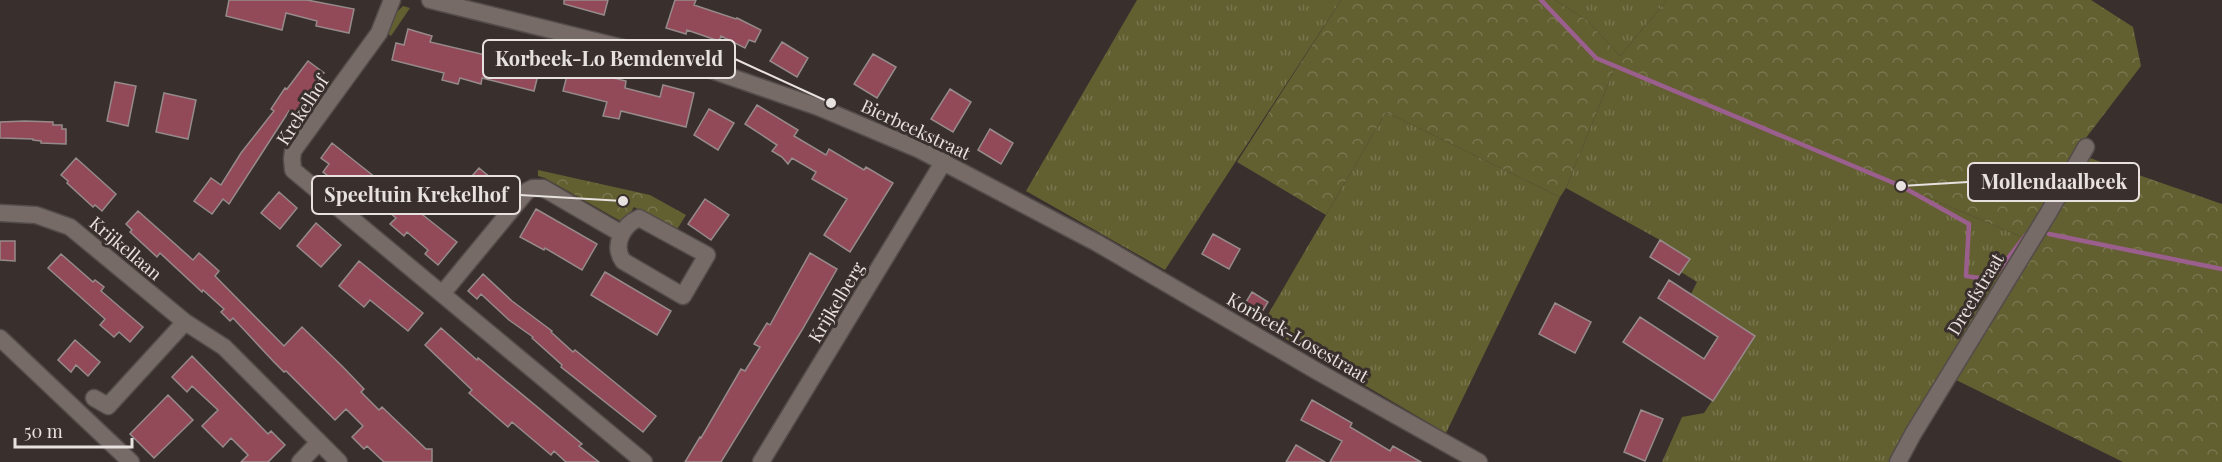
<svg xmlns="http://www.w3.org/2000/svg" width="2222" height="462" font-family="'Playfair Display',serif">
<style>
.grass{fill:url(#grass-tufts)}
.forest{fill:url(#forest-crowns)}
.garden{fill:#625f31}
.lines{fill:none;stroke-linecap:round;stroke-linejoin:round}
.stream{stroke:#9b5f8d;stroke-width:4.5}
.building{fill:#924958;stroke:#968a8b;stroke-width:1.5}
.minor-casing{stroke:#544c4a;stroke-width:19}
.minor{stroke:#766b67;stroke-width:16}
.labels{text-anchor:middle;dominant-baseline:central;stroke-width:6;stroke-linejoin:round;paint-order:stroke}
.street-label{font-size:18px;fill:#e7e1df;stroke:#39302d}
.leader{fill:none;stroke:#e7e1df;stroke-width:2}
.callout-dot{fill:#e7e1df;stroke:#39302d;stroke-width:2}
.callout{fill:#39302d;stroke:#e7e1df;stroke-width:2}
.callout-label{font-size:20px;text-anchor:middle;font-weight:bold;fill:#e7e1df}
</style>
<defs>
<pattern id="grass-tufts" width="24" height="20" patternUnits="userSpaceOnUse" patternTransform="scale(1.5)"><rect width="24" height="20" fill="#625f31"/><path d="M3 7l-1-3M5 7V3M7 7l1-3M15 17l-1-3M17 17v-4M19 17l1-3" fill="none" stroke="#78764e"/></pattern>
<pattern id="forest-crowns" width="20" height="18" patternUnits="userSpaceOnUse" patternTransform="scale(1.5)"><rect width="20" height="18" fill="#625f31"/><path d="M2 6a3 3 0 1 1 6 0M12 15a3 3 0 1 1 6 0" fill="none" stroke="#78764e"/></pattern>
</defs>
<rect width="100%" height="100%" fill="#39302d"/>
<path class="grass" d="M1137 0H1341L1165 270 1026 191Z
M1555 0H1667L1620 56 1588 21Z
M1615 67 2027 239 1893 462H1662L1682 417 1704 413 1755 336 1691 294 1697 282 1681 272 1689 259 1660 240 1566 188Z
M1386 112 1560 197 1446 433 1262 325Z"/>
<path class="forest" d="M1341 0H1555L1588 21 1620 56 1667 0H2091L2133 27 2141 66 2082 143 2027 239 1615 67 1566 188 1560 197 1386 112 1326 215 1237 162Z
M2084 156 2222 204V462H2123L1952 378Z
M538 170 650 195 686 215 676 231 634 207 624 223 545 178 538 176Z"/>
<path class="garden" d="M403 6 410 8 391 36 387 33 391 18Z"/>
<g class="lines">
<path class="stream" d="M1541 0 1596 58 1901 186 1969 224 1966 276 1991 280 2026 235
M2049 234 2222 269"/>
</g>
<path class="building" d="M229 0H307L354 9 349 33 316 26 317 21 286 13 282 30 226 16Z
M564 0H608L604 15 564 4Z
M675 0H696L694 5 736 19 737 18 761 30 755 42 749 40 745 48 721 36 719 41 687 30 686 34 666 28Z
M408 29 432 36 430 42 520 63 521 58 541 63 534 91 482 78 481 84 460 78 458 84 442 80 444 73 392 60 396 43 404 45Z
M782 42 808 58 797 77 770 61Z
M873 54 896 67 877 98 854 84Z
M308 61 324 73 296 115 289 111 229 204 223 199 212 214 194 201 211 178 221 185 241 153 274 111 271 109 285 88 287 89Z
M570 64 602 72 601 75 626 81 625 88 660 97 663 85 694 93 686 127 621 111 619 119 603 116 607 102 563 91Z
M115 82 136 86 128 126 107 121Z
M950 89 971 102 953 132 931 119Z
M164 93 196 100 188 139 156 132Z
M757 105 798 130 794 136 826 155 829 149 864 170 866 167 893 183 850 252 824 235 847 199 812 179 816 172 792 158 788 164 782 157 772 151 777 145 745 124Z
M709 109 734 123 718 150 694 135Z
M25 121 53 122V125H62V129H66V144L41 143V141L33 140V139L0 138V122Z
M990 129 1013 143 1001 164 978 150Z
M332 143 457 242 438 265 425 254 428 250 407 232 404 236 390 224 396 218 375 200 370 207 323 172 329 164 321 158Z
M76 158 116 194 102 211 95 205 93 207 67 183 68 181 61 175Z
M479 168 502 187 481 212 458 192Z
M279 192 297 208 280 229 261 213Z
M705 199 729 215 711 240 688 224Z
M536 209 597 244 582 270 545 248 544 250 520 237Z
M138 211 193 260 199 253 219 271 215 276 284 346 302 327 343 367 364 389 361 392 379 410 382 407 426 449H432V462H384L367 446 364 449 352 437 363 426 346 409 335 420 286 371 284 372 273 361 233 318 230 321 221 312 224 309 203 290 202 292 160 253 157 257 130 232 132 230 126 224Z
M316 223 341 245 321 267 297 246Z
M1213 234 1240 249 1229 269 1202 254Z
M1660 240 1690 259 1679 275 1650 257Z
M0 241H15V261L0 260Z
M810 253 837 269 802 330 721 462H685L700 437 701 438 741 369 745 371 760 347 754 344 767 323 770 325Z
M61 254 93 282 95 280 104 287 101 291 143 327 130 342 119 332 114 337 100 325 105 319 48 268Z
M359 261 423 313 408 331 370 300 364 307 339 286Z
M605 272 671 311 657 335 591 295Z
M483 274 512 301 552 331 551 332 573 352 575 350 656 416 643 432 561 367 562 365 532 338 533 337 509 320 481 294 477 299 468 291Z
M1669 280 1755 336 1713 401 1623 342 1640 317 1704 359 1718 337 1658 298Z
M1252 292 1268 302 1256 322 1240 312Z
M1555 303 1591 322 1575 353 1539 334Z
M441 328 477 360 478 358 582 444 579 446 599 462H566L554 451 551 455 512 422 508 427 469 393 472 390 425 345Z
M75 340 100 362 88 376 76 365 71 372 58 360Z
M192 356 268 434 271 431 285 445 268 462H241L248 455 231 438 223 447 202 426 218 410 192 386 187 392 172 377Z
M168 395 193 420 154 458 130 434Z
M1312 400 1352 423 1350 427 1390 451 1393 446 1421 462H1330L1342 441 1301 420Z
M1641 410 1663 419 1645 461 1624 452Z
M1296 445 1325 462H1286Z"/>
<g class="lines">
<defs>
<path id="minor" d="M392 0 379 33 293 151 292 159 293 170 644 462
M430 0 708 69 818 107 920 150 1097 243 1315 370 1479 462
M0 213 36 215 70 227 185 322 224 347 339 462
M639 218 707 255 683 296 623 261C612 245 623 225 639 218Z
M442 294 527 191 533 188H543L622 234
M0 338 131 462
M94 398 108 406 185 322
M300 462 319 442
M761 462 944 161
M1898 462 1913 434 2049 212 2086 147"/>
</defs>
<use href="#minor" class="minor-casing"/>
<use href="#minor" class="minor"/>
</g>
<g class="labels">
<g class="street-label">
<text transform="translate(302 110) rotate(-57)">Krekelhof</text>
<text transform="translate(916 129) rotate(25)">Bierbeekstraat</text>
<text transform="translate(126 248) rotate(40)">Krijkellaan</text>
<text transform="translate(1975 294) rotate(-59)">Dreefstraat</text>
<text transform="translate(836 302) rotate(-59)">Krijkelberg</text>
<text transform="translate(1298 337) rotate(30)">Korbeek-Losestraat</text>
</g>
</g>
<path class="leader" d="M831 103L735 59M1901 186L1968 182M623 201L520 195"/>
<g class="callout-dot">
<circle cx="831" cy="103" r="6"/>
<circle cx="1901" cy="186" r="6"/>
<circle cx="623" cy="201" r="6"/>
</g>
<g class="callout">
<rect x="483" y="40" width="252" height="38" rx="6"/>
<rect x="1968" y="163" width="171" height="38" rx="6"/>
<rect x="312" y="176" width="208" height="38" rx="6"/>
</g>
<g class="callout-label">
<text x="609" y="66">Korbeek-Lo Bemdenveld</text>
<text x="2054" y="189">Mollendaalbeek</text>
<text x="416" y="202">Speeltuin Krekelhof</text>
</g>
<path d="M15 438v9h117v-9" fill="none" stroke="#e7e1df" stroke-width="3"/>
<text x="24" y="438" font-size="18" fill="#e7e1df" stroke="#39302d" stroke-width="4.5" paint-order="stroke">50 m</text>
</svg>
